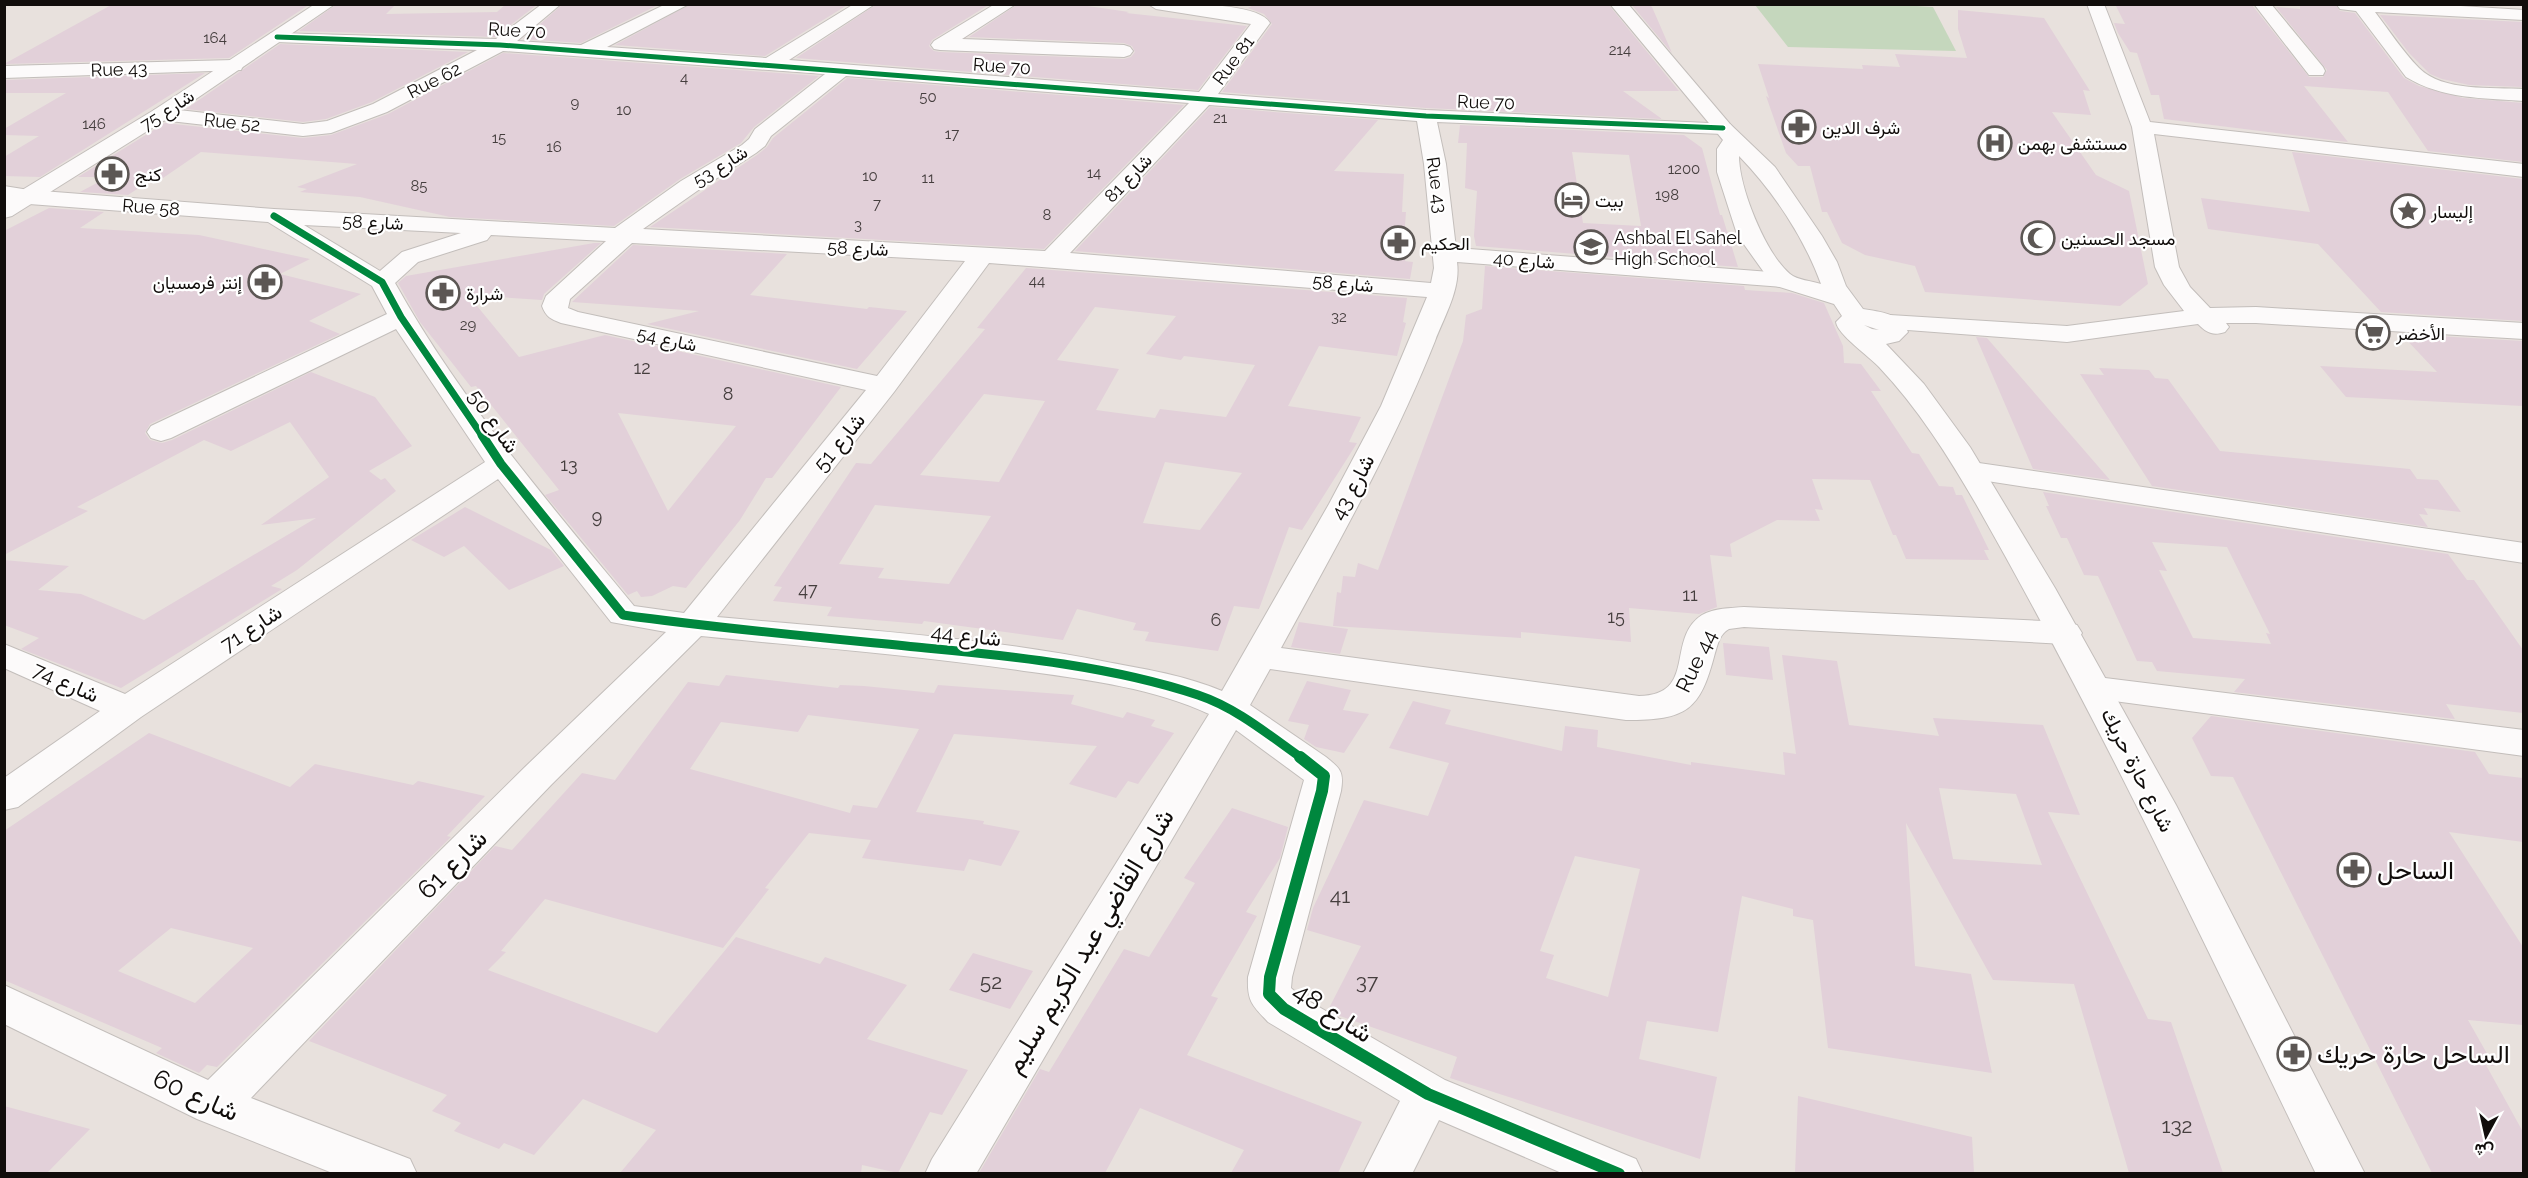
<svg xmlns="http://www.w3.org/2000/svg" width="2528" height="1178" font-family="Raleway,Vazirmatn,sans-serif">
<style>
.green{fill:#c5d7bd}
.building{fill:#e2d0d9;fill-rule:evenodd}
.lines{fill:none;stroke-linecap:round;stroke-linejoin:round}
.minor-casing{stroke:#c3bebb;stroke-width:2}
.tertiary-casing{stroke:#c3bebb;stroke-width:2}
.minor{fill:#fcfafa;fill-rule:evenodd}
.tertiary{fill:#fcfafa;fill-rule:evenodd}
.cycleway-far3-casing{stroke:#fff;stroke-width:8}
.cycleway-far2-casing{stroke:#fff;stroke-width:10}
.cycleway-far1-casing{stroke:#fff;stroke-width:13}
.cycleway-casing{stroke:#fff;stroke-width:16}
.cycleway-far3{stroke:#00873e;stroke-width:5}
.cycleway-far2{stroke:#00873e;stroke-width:7}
.cycleway-far1{stroke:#00873e;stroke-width:9}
.cycleway{stroke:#00873e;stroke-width:12}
.labels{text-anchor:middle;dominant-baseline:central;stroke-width:4.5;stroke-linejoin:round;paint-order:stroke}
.far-number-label{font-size:15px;fill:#453e3e}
.far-street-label{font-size:18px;fill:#110d0b;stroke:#fff}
.far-poi-label{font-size:18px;fill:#110d0b;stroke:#fff;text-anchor:start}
.number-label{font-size:18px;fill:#453e3e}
.street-label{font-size:21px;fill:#110d0b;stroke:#fff}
.near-number-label{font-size:21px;fill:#453e3e}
.near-street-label{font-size:26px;fill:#110d0b;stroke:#fff}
.near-poi-label{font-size:26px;fill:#110d0b;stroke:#fff;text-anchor:start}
</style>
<rect width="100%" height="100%" fill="#e8e1dd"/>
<path class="green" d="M1883 4 1933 7 1956 51 1788 47 1755 5Z"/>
<path class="building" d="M113 4H310L229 58 4 64Z
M337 4H396L386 14 497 12 506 4H538L495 37 299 31Z
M563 4H660L581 43 523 39Z
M691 4H849L765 56 615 45Z
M877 4H990L932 40 929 46 934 51 940 52 1124 59 1131 57 1135 52 1132 46 1124 43 969 37 1018 4H1074L1129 12 1126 13 1247 26 1198 90 796 58Z
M1255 4H1608L1679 91H1623L1662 119 1426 108 1222 92 1272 24 1264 14 1248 8Z
M1631 4H1649L1652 7 1672 53Z
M2115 4 2252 5 2309 77H2323L2327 70 2276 7 2300 9V4H2335L2340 11 2355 13 2404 78 2419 86 2463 98 2523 103V162L2428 151 2388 92 2304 86 2348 142 2164 119 2159 95H2151L2137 53 2130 52 2118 33 2114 23 2125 24Z
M1958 10 2044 18 2090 91 2083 90 2091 115 2052 112 2096 175 2129 191 2148 284 2120 306 1925 292 1915 266 1865 255 1842 243 1827 212H1822L1810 166H1798L1786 153 1766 96 1769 98 1758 64 1863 69 1862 65 1900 67 1895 54 1967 58 1958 29Z
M2380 15 2523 22V87L2469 85 2442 79 2430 74 2409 53Z
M280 44 468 52 372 102 326 119 303 122 186 109Z
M503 53 819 76 754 127 741 143 680 179 614 226 450 217 360 197 300 192 307 189 297 187 357 164 201 152 163 178H154L128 195 80 192 108 177H78L165 123 303 138 331 135 388 114Z
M205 73 40 177 4 176V157L39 136 4 135V129L66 93H4V80Z
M847 78 1184 105 1044 249 650 227 757 155 767 147 773 138Z
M1210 107 1378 120 1334 171 1404 174 1402 212H1406L1403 252H1407L1405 261 1413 262 1410 279 1075 251Z
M1460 125 1684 135 1702 148 1720 215H1722L1738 267 1476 246 1474 236 1477 191 1465 188 1467 143H1458ZM1572 152 1629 155 1641 226 1583 223Z
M2292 152 2523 179V321L2381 312 2318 244 2208 229 2201 198 2310 212Z
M49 208 104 212 80 228 199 235 310 259 280 274 361 294 309 321 340 334 150 424 145 433 150 440 162 443 172 440 311 372 375 397 412 446 369 471 381 480 385 478 396 491 297 570 271 586 282 589 121 688 21 649 39 638 4 625V560L69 566 38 590 81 594 144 620 316 518 261 525 329 477 290 422 231 451 204 440 77 507 88 511 4 555V231Z
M594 243H601L544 294 542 300 468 295 519 357 605 335 841 387 772 478H766L740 520 686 588 673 586 652 596 641 597 637 591 628 595 572 527 545 495 559 490 476 386 471 387 420 322 398 283 406 276ZM618 413 736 426 668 511Z
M633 245 787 254 750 295 867 309 869 307 907 311 857 369 647 324 699 311 572 302Z
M1485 266 1744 286 1745 290 1792 293 1824 303 1843 346 1844 363 1861 364 1881 391H1871L1912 453 1919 454 1939 486 1953 487 1956 495H1962L1989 550H1984L1989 560 1906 559 1896 535H1893L1870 480 1812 479 1823 510 1815 509 1820 521 1777 520 1730 544 1732 557 1710 555 1717 607 1699 614 1629 608 1631 642 1521 632V638L1333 626 1337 592 1341 593 1343 576 1355 577 1358 563 1378 570 1463 341 1466 315 1482 309Z
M1026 268 1407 298 1403 322 1406 323 1397 356 1319 346 1288 406 1361 417 1349 442 1357 443 1302 530 1289 527 1259 609 1234 606 1218 651 1145 641 1149 632 1133 630 1136 623 1077 609 1063 640 924 621 922 624 827 616 832 607 773 601 782 587 774 586 856 463 871 464 985 329 977 328ZM1095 307 1176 316 1146 354 1181 360 1184 356 1255 365 1226 417 1160 409 1155 418 1096 410 1119 369 1057 360ZM984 394 1045 401 999 482 920 475ZM1165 462 1242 473 1200 530 1143 523ZM875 505 991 516 949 584 878 578 884 568 839 564Z
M2401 334 2523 341V406L2346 397 2320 366 2437 372Z
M1976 337 1987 338 2110 480 2033 469Z
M2099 368 2149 370 2155 378 2168 379 2220 451 2410 469 2417 479 2438 480 2461 512 2424 508 2428 515 2419 514 2428 527 2152 486 2080 374 2104 375Z
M2043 492 2448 554 2467 580H2474L2523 650V713L2446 704 2455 719 2234 692 2245 679 2157 671 2152 662 2137 661 2098 576 2084 575 2067 538H2061L2046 506H2049ZM2152 542 2227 547 2270 634 2266 633 2271 644 2193 638 2159 570 2167 571Z
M465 507 551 550 564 566 509 590 464 546 444 557 411 540Z
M1299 622 1348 629 1340 654 1291 647Z
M1723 643 1769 647 1773 680 1726 675Z
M1782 655 1837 661 1849 725 1939 736 1933 718 2043 725 2080 815 2048 812 2148 1019 2171 1022 2223 1173H2129L2074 984 1993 980 1906 823 1915 966 1971 974 1992 1073 1828 1048 1813 920 1793 916V909L1742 896 1718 1032 1647 1021 1639 1059 1717 1077 1700 1159 1450 1078 1457 1057 1337 1015 1328 1010 1361 946 1307 930 1313 908 1364 800 1428 816 1449 763 1389 748 1413 701 1451 710 1445 724 1562 751 1565 726 1598 730 1597 747 1691 765V762L1785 775 1783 752 1796 754ZM1939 788 2016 794 2042 865 1953 859ZM1575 856 1640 869 1608 997 1546 978 1554 955 1540 951Z
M726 675 838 688 840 685 864 686 934 693 938 685 1074 695 1071 704 1123 718 1127 712 1155 720 1151 726 1174 733 1138 784 1128 781 1116 798 1069 784 1097 746 954 734 916 812 984 821 983 824 1020 831 1001 866 969 859 964 871 862 858 871 840 809 833 765 888 769 889 723 948 545 899 501 951 506 952 488 970 657 1033 736 937 820 964 825 957 907 985 867 1039 968 1070 942 1115 930 1112 898 1173 862 1165 861 1173H620L656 1130 583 1099 534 1155 504 1143 499 1149 454 1131 461 1123 432 1111 447 1095 309 1041 495 846 512 850 582 773 615 780 688 682 719 686ZM808 715 919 729 877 808 853 805 850 813 690 769 721 722 798 732Z
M1307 681 1351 690 1343 710 1369 714 1344 753 1316 747 1304 739 1309 725 1288 721Z
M2211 716 2475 752 2489 774 2523 778V842L2449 832 2523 947V1025L2468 1020 2494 1066 2486 1065 2523 1132V1173H2432L2233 777 2211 776 2192 738Z
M149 733 290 787 315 764 413 785 418 781 485 796 447 836 451 837 217 1067 207 1065 199 1073 156 1053 162 1048 4 980V831ZM171 928 253 948 195 1003 118 971Z
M1232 808 1288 827 1280 858 1246 912 1257 916 1211 996 1218 998 1187 1055 1362 1122 1338 1173H1231L1244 1150 1140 1108 1105 1173H979L1040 1069 1049 1072 1124 949 1149 957 1195 883 1184 878Z
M973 953 1033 971 1010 1009 949 990Z
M1798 1096 1972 1137 1974 1173H1795Z
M4 1106 90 1129 47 1173H4Z"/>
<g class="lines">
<defs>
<path id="minor" d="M542 4H561L517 41 581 45 666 4H689L607 47 766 58 854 4H875L789 60 1199 92 1251 24 1156 9 1148 4C1173 4 1257 1 1270 23L1218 94 1426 110 1730 124 1733 128 1730 132 1723 134 1437 122 1446 164 1456 248 1782 273 1791 275 1794 280 1791 285 1782 287 1457 262C1461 289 1444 317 1435 341 1393 447 1336 547 1281 648L1639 696C1698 695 1665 639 1702 615 1714 608 1731 608 1744 607L2065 622 2077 625 2082 633 2077 641 2065 644 1744 627 1729 629C1720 634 1718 643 1715 653 1700 711 1687 720 1626 720L1270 669 1250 705 1326 757C1341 769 1344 772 1341 791L1292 977 1291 988 1300 996 1445 1080 1636 1159 1643 1174H1564L1439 1120 1412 1174H1363L1400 1101 1268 1022C1252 1005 1247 1001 1248 977L1304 780 1236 730 976 1174H925L932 1159 1209 714C1155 689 1091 680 1032 672 922 656 811 647 701 636L551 785 251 1098 410 1159 417 1174H335L197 1119 4 1024V985L208 1080 525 767 666 632 611 622 498 479 141 717 18 807 4 810V778L100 711 4 668V644L125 694 485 462 396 329 171 438 161 441 151 438 147 432 151 426 387 314 372 286 268 222 29 204 4 200V186L29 190 274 209 615 228 681 181 742 145 749 139 755 129 825 74 503 51 387 112 331 133 303 136 161 120 154 118 151 114 154 110 161 108 303 124 327 121 373 104 477 50 277 42 271 41 268 37 271 33 496 39ZM846 76 1189 103 1045 251 643 229 697 191 756 153 765 146 771 136ZM1209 105 1417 121 1424 164 1434 268 1431 283 1070 253ZM304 225 461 233 402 252 380 271ZM491 235 606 241 546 296 542 306C546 317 551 319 561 323L866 390 684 613 634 606C549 503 460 400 395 283L418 262 487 240ZM632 243 965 261 877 376 578 312 568 308 570 299ZM989 263 1427 297 1381 406 1329 504 1222 691C1187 676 1145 669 1107 662 979 636 847 629 717 617L894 392Z
M995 4H1016L962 39 1124 45 1130 47 1133 51 1130 55 1124 57 940 50 934 49 931 45 934 41Z
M2087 4H2104L2150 122 2524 164V177L2154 134 2179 267 2190 287 2210 308 2256 307 2524 323V339L2256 323H2226L2229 327 2225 332C2213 336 2207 333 2198 324L2067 342 1881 328 1877 323 1881 318 1890 315 2067 326 2184 311 2164 285 2155 267 2132 127Z
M2254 4H2271L2323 67 2325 71 2323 75H2309Z
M2429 4 2524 10V20L2375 12C2389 30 2402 51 2419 68 2443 92 2492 87 2524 89V101C2483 98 2442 99 2406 77L2356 11 2340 9 2337 5Z
M234 60 241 62 243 66 241 70 4 78V66Z
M1972 462 2524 543V563L1961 477 1957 471 1961 465Z
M2097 677 2524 730V756L2084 697 2079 689 2084 681Z"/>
<path id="tertiary" d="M315 4H335L168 118 12 216 4 218V201L154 110Z
M1610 4H1628L1730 124 1775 167 1822 236 1837 262 1846 286 1863 309C1880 312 1901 313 1908 332L1899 341 1886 344 1924 384 1970 447 2055 588 2176 805 2365 1174H2316C2207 948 2100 722 1976 504 1948 456 1918 408 1879 367 1870 357 1837 334 1836 322L1842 316 1834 304 1773 285 1743 243 1736 231 1717 172V149L1723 140ZM1739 156C1773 191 1804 237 1821 284 1812 281 1797 280 1790 274 1765 253 1739 187 1739 156ZM1864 325 1879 330 1872 329Z"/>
</defs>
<use href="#minor" class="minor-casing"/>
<use href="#tertiary" class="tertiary-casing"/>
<use href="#minor" class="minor"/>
<use href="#tertiary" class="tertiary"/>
<defs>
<path id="cycleway-far3" d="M277 37 500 45 1426 116 1723 128"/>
<path id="cycleway-far2" d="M274 216 382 282 401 317 483 437"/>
<path id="cycleway-far1" d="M482 435 501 464 623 615C723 629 825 638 926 648 1013 656 1115 667 1198 695 1237 708 1270 736 1303 759"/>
<path id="cycleway" d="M1300 757 1324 776 1322 791 1270 977 1269 994 1284 1009 1428 1094 1619 1174"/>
</defs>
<use href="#cycleway-far3" class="cycleway-far3-casing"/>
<use href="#cycleway-far2" class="cycleway-far2-casing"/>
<use href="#cycleway-far1" class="cycleway-far1-casing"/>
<use href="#cycleway" class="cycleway-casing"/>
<use href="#cycleway-far3" class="cycleway-far3"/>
<use href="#cycleway-far2" class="cycleway-far2"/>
<use href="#cycleway-far1" class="cycleway-far1"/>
<use href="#cycleway" class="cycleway"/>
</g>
<defs>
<symbol id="pharmacy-ring" viewBox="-11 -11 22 22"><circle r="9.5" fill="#fff" stroke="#5c5754" stroke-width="1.5"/><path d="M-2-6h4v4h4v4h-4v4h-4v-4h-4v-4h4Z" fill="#5c5754"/></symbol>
<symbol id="hospital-ring" viewBox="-11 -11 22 22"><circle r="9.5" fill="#fff" stroke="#5c5754" stroke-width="1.5"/><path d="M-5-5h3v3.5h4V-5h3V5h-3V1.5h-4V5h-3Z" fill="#5c5754"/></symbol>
<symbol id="hotel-ring" viewBox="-11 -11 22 22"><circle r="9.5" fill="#fff" stroke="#5c5754" stroke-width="1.5"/><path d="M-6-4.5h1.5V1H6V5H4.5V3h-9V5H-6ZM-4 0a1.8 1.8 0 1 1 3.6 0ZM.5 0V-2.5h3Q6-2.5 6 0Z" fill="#5c5754"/></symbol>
<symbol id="sight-ring" viewBox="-11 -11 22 22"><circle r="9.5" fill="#fff" stroke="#5c5754" stroke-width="1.5"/><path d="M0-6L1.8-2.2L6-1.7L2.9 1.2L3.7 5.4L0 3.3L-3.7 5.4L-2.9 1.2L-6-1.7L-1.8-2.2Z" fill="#5c5754"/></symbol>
<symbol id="mosque-ring" viewBox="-11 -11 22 22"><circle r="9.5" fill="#fff" stroke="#5c5754" stroke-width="1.5"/><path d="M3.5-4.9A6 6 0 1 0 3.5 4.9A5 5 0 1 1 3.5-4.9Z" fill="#5c5754"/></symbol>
<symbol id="school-ring" viewBox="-11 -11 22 22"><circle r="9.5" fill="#fff" stroke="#5c5754" stroke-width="1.5"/><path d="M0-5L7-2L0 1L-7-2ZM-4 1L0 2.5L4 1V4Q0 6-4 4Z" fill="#5c5754"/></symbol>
<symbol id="supermarket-ring" viewBox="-11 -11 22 22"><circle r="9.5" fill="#fff" stroke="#5c5754" stroke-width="1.5"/><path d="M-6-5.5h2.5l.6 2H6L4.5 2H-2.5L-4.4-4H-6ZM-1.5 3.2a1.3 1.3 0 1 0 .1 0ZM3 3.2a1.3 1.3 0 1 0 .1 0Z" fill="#5c5754"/></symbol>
</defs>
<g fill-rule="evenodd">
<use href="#pharmacy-ring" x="1780" y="108" width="38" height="38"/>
<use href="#hospital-ring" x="1976" y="124" width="38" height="38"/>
<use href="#pharmacy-ring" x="93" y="155" width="38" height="38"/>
<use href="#hotel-ring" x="1553" y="181" width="38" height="38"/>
<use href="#sight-ring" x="2389" y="192" width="38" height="38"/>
<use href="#mosque-ring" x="2019" y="219" width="38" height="38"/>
<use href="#pharmacy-ring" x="1379" y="224" width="38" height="38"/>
<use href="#school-ring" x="1572" y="228" width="38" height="38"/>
<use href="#pharmacy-ring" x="246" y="263" width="38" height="38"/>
<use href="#pharmacy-ring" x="424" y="274" width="38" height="38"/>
<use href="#supermarket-ring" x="2354" y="314" width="38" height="38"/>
<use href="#pharmacy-ring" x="2335" y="851" width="38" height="38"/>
<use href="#pharmacy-ring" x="2275" y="1035" width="38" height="38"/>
</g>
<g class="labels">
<g class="far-number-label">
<text x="215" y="38">164</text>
<text x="1620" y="50">214</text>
<text x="684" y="78">4</text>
<text x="928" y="97">50</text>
<text x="575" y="103">9</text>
<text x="624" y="110">10</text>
<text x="1220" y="118">21</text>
<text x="94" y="124">146</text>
<text x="952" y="134">17</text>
<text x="499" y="138">15</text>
<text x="554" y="147">16</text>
<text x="1684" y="169">1200</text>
<text x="1094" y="173">14</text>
<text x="870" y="176">10</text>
<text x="928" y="178">11</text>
<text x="419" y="186">85</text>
<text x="1667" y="195">198</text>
<text x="877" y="204">7</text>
<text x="1047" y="215">8</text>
<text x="858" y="225">3</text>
<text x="1037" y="281">44</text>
<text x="1339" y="317">32</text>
<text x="468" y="325">29</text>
</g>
<g class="far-street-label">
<text transform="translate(517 30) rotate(3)">Rue 70</text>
<text transform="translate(1233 60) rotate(-53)">Rue 81</text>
<text transform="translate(1002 66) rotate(4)">Rue 70</text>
<text transform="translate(119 69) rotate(-2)">Rue 43</text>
<text transform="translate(434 80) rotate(-27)">Rue 62</text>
<text transform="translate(1486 102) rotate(2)">Rue 70</text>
<text transform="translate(167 110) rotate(-33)">شارع 75</text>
<text transform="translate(232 122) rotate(6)">Rue 52</text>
<text transform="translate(720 166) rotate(-32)">شارع 53</text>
<text transform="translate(1128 178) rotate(-46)">شارع 81</text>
<text transform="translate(1437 185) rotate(82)">Rue 43</text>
<text transform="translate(151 207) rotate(4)">Rue 58</text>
<text transform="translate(373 222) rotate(3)">شارع 58</text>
<text transform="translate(858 248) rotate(3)">شارع 58</text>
<text transform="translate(1524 260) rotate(4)">شارع 40</text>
<text transform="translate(1343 283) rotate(5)">شارع 58</text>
<text transform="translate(667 339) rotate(12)">شارع 54</text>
</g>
<g class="far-poi-label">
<text x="1822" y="127">شرف الدين</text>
<text x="2018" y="143">مستشفى بهمن</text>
<text x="135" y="174">كنج</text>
<text x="1595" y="200">بيت</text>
<text x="2431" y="211">إليسار</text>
<text x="1614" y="237">Ashbal El Sahel<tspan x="1614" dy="21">High School</tspan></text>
<text x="2061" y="238">مسجد الحسنين</text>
<text x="1421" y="243">الحكيم</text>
<text x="242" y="282" text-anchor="end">إنتر فرمسيان</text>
<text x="466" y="293">شرارة</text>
<text x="2396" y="333">الأخضر</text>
</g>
<g class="number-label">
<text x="642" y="367">12</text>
<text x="728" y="393">8</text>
<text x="569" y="464">13</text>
<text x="597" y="516">9</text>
<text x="808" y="589">47</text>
<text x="1690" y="594">11</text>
<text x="1616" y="616">15</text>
<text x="1216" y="619">6</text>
</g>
<g class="street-label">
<text transform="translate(494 421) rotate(55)">شارع 50</text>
<text transform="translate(839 442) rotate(-51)">شارع 51</text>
<text transform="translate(1352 487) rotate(-62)">شارع 43</text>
<text transform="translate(251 628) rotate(-33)">شارع 71</text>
<text transform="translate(966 635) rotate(6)">شارع 44</text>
<text transform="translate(1696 661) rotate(-64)">Rue 44</text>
<text transform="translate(66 682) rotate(24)">شارع 74</text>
<text transform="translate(2138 770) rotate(63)">شارع حارة حريك</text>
</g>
<g class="near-number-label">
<text x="1340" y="895">41</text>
<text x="991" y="981">52</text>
<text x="1367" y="981">37</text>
<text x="2177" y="1125">132</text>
</g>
<g class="near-street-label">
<text transform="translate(452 864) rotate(-45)">شارع 61</text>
<text transform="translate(1089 941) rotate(-59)">شارع القاضي عبد الكريم سليم</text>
<text transform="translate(1333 1012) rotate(33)">شارع 48</text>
<text transform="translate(196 1095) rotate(24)">شارع 60</text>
</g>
<g class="near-poi-label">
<text x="2377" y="870">الساحل</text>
<text x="2317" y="1054">الساحل حارة حريك</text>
</g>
</g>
<rect width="2528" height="1178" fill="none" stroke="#110d0b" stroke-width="12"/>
<g transform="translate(2486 1136) rotate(188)" stroke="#ffffff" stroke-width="4.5" paint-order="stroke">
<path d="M0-4.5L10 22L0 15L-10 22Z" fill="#110d0b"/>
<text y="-9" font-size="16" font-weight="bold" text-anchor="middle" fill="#110d0b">ش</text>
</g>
</svg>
